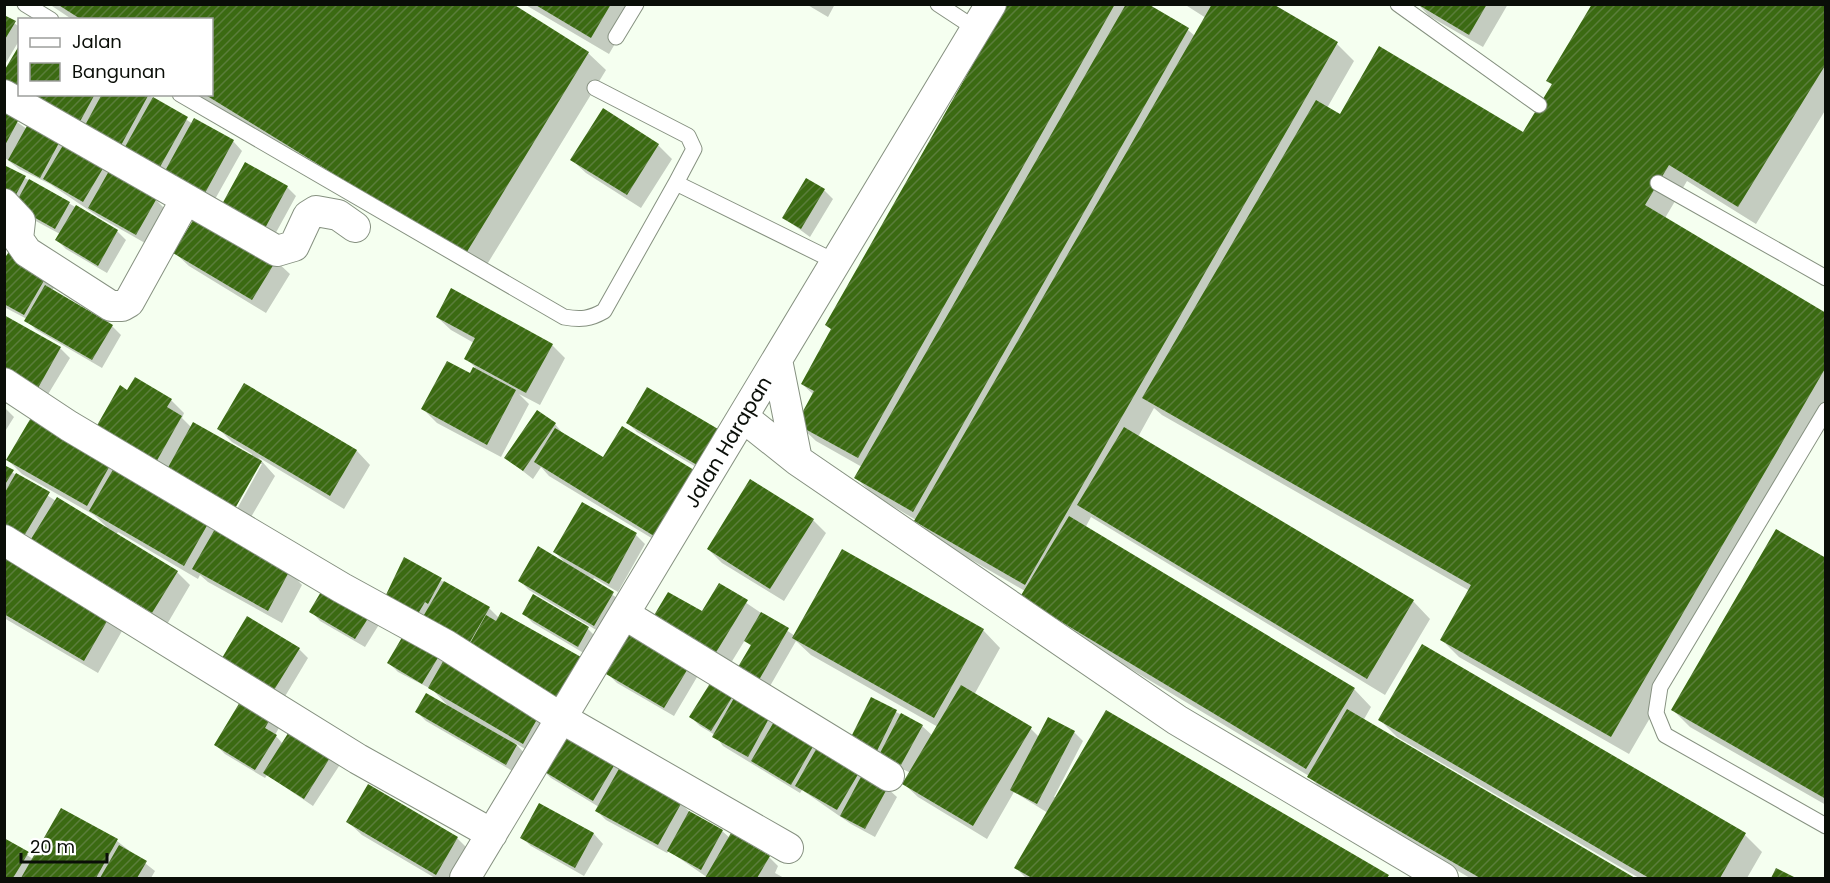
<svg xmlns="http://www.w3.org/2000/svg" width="1830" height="883" font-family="Poppins,sans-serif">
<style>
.shadow{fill:#0003}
.building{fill:url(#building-hatch)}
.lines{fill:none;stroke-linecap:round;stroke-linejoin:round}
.lane-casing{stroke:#869180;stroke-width:17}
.street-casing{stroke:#869180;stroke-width:32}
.lane{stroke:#fff;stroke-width:15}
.street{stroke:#fff;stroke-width:30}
.labels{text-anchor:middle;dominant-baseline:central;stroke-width:4.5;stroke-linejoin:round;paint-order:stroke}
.street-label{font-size:20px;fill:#0a0e08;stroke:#fff}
</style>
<defs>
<pattern id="building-hatch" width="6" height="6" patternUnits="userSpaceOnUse" patternTransform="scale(1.5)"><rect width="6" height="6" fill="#3b6a12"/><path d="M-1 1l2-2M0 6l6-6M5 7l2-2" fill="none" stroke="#5a7d3b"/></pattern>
</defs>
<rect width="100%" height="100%" fill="#f5fff0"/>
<path class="shadow" d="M49 4H510L588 53 606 70 483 271 195 94H212V20H73Z
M524 4H638L609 54Z
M806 4H835L828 17Z
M1009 4H1145L1188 30 1195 36 1206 18 1184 4H1270L1337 44 1354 61 1327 108 1341 116 1524 134 1553 86 1548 80 1826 4V109L1756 224 1687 181 1665 218 1826 314V415L1629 754 1459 657 1442 640 1470 591 1162 415 1154 408 1138 437 1413 601 1430 619 1385 695 1091 517 1085 528 1354 689 1371 707 1363 721 1632 878H1470L1326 794 1309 776 1039 614 1025 591 934 538 916 520 874 495 856 478 862 467 816 441 798 424 814 395 802 384 832 330 827 325Z
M1418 4H1508L1483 47 1429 16Z
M4 17 20 27V39L4 66Z
M20 94H147L193 124 233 141 242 151 214 201Z
M4 113 27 129 59 142 104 167 111 174 156 200 165 209 145 243 99 217 50 184 19 169 4 157Z
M658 145 672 159 641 208 586 173 572 160Z
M25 178 117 231 126 240 107 273 66 249 57 240 60 234 4 204Z
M287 187 296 196 273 238 232 215Z
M824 190 833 199 810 237 784 218Z
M175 253 276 261 290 274 266 313 189 266Z
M4 262 57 282 52 291 112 326 121 335 102 368 35 329 27 319 4 307Z
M4 316 61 349 70 358 47 396 4 371Z
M437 317 552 345 565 358 540 405 519 394 529 404 501 457 437 423 423 409 470 375 475 367 466 358 474 343 451 330Z
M245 385 357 451 370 465 344 509 258 457 275 476 247 524 233 516 262 464H258L230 514 110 442 128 392 171 400 184 413 182 418 192 428 251 457 252 454 232 442 219 429Z
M4 407 14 417 4 433Z
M32 418 289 571 302 585 282 623 208 582 200 575 198 579 118 532 116 535 177 572 190 585 166 626 4 527V467L56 501 108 528 94 515 22 474 8 460Z
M628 423 726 439 706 473 637 432Z
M555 424 563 434 668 548 549 476 541 467 533 479 506 458Z
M813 520 826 533 784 601 722 563 708 549Z
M636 535 645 544 618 592 594 578 592 581 623 602 603 634 529 590 520 581 566 564 555 552Z
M6 557 122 631 98 673 4 618Z
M404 559 489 608 499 618 568 718 395 608Z
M1826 560V805L1690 727 1673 710Z
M720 585 795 636 983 630 1000 648 974 695 1031 729 1039 737 1074 732 1083 741 1054 797 1390 878H1026L1016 868 1048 813 1014 792 987 839 918 797 904 784 911 773 860 750 872 699 922 726 933 736 938 727 811 655 796 641 766 693 746 681 752 647 745 640 726 671 665 635 702 613Z
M533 596 588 629 597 638 587 655 533 623 524 614Z
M311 611 371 613 380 623 365 647 320 621Z
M634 630 700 672 674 716 617 683 608 674Z
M299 649 308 658 284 698 233 667Z
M438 657 553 729 537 756 515 743 526 755 516 773 426 721 417 712 448 706 433 690 398 672 389 663Z
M714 679 887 788 897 797 875 837 851 824 802 790 800 793 723 746 715 735 700 726 691 717Z
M244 699 281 724 275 735 283 744 293 729 341 763 313 806 267 775 265 778 225 754 216 745Z
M1380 720 1745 835 1762 852 1747 878H1639L1397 737Z
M614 765 681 804 691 813 722 831 730 838 769 857 778 866 775 873 784 878H708L669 851 667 853 606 820 597 811 599 807 551 778 542 769Z
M369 787 457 838 471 852 455 878H435L362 835 348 822Z
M540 805 594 834 603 844 584 876 531 846 521 837Z
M4 840 33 859 117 841 155 871 151 878H4Z"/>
<path class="building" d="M57 4H513L589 52 465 255 204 94H212V20H82Z
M534 4H611L591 38Z
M1007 4H1115L858 458 796 424 814 391 801 384 831 329 825 325Z
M1126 4H1148L1189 28 913 512 854 478Z
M1212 4H1273L1338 42 1025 585 914 521Z
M1417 4H1487L1469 35Z
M1592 4H1826V64L1738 207 1669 165 1645 205 1826 313V367L1611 737 1440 640 1471 585 1142 398 1316 100 1340 114 1379 46 1523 132 1552 84 1546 81Z
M4 15 16 21 4 41Z
M20 44V93L4 85V71Z
M31 94H95L77 127Z
M102 94H149L119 149 83 129Z
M153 97 188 117 156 174 121 154Z
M603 108 659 144 627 195 570 160Z
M4 111 19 119 4 147Z
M194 118 234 140 205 193 165 171Z
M28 124 60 141 40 178 8 160Z
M65 142 105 165 83 202 43 179Z
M245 162 288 186 264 230 221 206Z
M4 165 26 176 11 204 4 201Z
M109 171 157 198 136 235 88 208Z
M806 178 825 189 801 229 782 218Z
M29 179 70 202 55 229 14 206Z
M76 205 118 230 98 266 55 240Z
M198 212 277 259 252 300 173 253Z
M10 250 49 272 24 315 4 304V259Z
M45 285 113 325 92 360 24 321Z
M451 288 553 344 526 393 464 359 475 338 436 317Z
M4 315 61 347 38 388 4 369Z
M447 361 470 373 473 367 516 390 487 445 421 409Z
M135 377 172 399 167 407 182 416 155 464 95 429 120 385 127 390Z
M244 383 357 450 330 496 217 429Z
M647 387 718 429 697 465 626 423Z
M537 410 556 423 523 471 504 458Z
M32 416 112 462 87 506 6 460Z
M193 422 262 461 233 512 165 473Z
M622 426 694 470 654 536 534 462 555 428 603 457Z
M1124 427 1414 600 1367 679 1077 505Z
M118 461 213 515 184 566 89 511Z
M4 465 14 470 4 486Z
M16 473 50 492 24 536 4 524V494Z
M750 479 814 519 770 589 707 549Z
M57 497 178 571 152 613 31 539Z
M582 502 637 533 609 584 553 552Z
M1069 516 1355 688 1306 769 1020 597Z
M215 529 290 570 268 611 192 569Z
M1776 529 1826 558V799L1671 710Z
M538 546 614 592 594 626 518 581Z
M842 549 984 629 934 718 792 638Z
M4 557 110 616 84 661 4 614Z
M404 557 442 578 428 604 425 602 416 617 384 599Z
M444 581 490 607 467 647 421 620Z
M719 583 748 600 712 659 650 622 668 592 702 611Z
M325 585 372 612 355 639 309 612Z
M533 594 589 627 578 647 522 614Z
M501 612 581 657 554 705 464 654 486 615 496 621Z
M761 612 789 628 756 685 735 672 751 645 744 641Z
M247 616 300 648 274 690 222 658Z
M633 628 692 662 664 708 606 674Z
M404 634 439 656 422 684 387 663Z
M1422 644 1746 833 1720 878H1649L1378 720Z
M445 658 540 714 523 744 428 688Z
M714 677 736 691 711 731 689 717Z
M961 685 1032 727 973 826 902 784Z
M738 691 773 711 748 757 712 737Z
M426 693 517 745 506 765 415 712Z
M243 697 273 714 265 728 277 735 255 770 214 745Z
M871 697 897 710 875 755 849 741Z
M1347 709 1635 878H1480L1307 777Z
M1106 710 1389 875 1387 878H1032L1014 868Z
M901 713 923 725 901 765 880 753Z
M1048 717 1075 731 1037 804 1010 790Z
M775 720 815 743 791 785 751 761Z
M292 727 333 753 304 799 263 773Z
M562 732 615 764 593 801 540 769Z
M818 746 860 771 837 810 795 786Z
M620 767 682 802 658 845 595 811Z
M863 773 888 787 865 829 840 816Z
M368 784 458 837 436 875 346 822Z
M539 803 594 833 575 868 520 838Z
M61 808 118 839 96 878H21Z
M689 811 723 830 701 870 667 851Z
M731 833 770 856 757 878H705Z
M4 838 29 852 13 878H4Z
M119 845 147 861 137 878H100Z
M1776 868 1796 878H1771Z"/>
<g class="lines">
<defs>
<path id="lane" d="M25 4 51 20
M938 4 976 29
M1398 4 1539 105
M616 37 636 4
M595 88 688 136 694 149 676 183
M180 94 564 317C581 320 590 319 604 311L676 183 836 262
M1658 183 1826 278
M1826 410 1660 687 1656 713 1665 735 1826 826"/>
<path id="street" d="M4 95 277 251 294 246 308 216 316 211 338 215 355 227
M4 204 20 221 18 239 27 252 111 306H122L129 302 186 199
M777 360 797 460
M4 383 69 426 342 588 446 645 561 718 788 848
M743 417 797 460 1177 720 1443 878
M4 540 358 759 492 834
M624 614 889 776
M465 878 991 4"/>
</defs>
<use href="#lane" class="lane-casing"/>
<use href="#street" class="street-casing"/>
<use href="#lane" class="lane"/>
<use href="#street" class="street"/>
</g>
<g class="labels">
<g class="street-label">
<text transform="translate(728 442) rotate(-59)">Jalan Harapan</text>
</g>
</g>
<rect width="1830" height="883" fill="none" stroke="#0a0e08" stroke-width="12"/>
<rect x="18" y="18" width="195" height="78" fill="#ffffff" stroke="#9d9f9c" stroke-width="1.5"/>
<rect x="30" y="38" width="30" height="9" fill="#ffffff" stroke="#9d9f9c" stroke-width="1.5"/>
<text x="72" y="48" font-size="18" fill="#0a0e08">Jalan</text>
<rect x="30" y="63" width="30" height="18" fill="url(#building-hatch)" stroke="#9d9f9c" stroke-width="1.5"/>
<text x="72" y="78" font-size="18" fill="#0a0e08">Bangunan</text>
<path d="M21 853v9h86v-9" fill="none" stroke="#0a0e08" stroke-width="3"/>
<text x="30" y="853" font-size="18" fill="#0a0e08" stroke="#ffffff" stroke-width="4.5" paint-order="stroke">20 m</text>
</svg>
